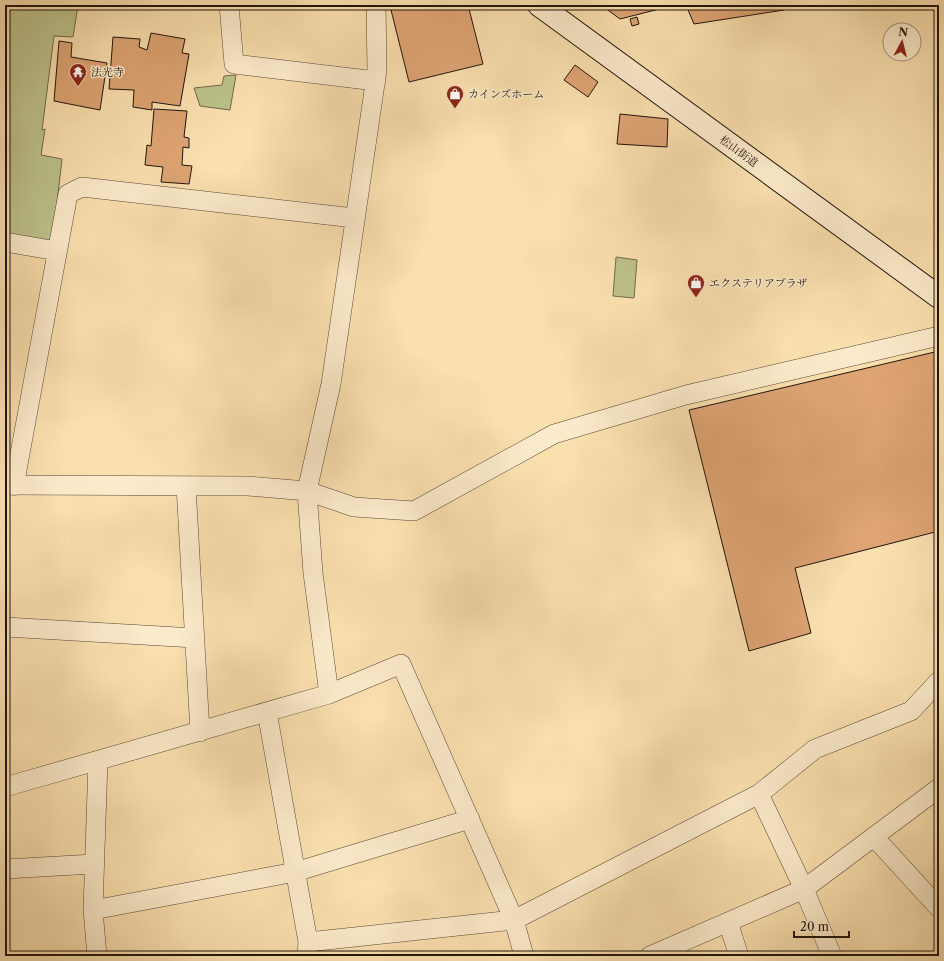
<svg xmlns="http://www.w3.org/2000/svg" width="944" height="961" font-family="'Libre Caslon Text','Noto Serif JP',serif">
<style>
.green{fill:#bdc28b;stroke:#6e6b4c}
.building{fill:#dea474;stroke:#1f140d}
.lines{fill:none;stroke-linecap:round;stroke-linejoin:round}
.street-casing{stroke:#564736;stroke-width:20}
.secondary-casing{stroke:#1f140d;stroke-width:24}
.street{stroke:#fcebcb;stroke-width:19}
.secondary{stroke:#fcebcb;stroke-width:22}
.labels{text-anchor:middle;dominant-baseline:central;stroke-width:3;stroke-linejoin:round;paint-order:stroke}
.poi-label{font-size:11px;fill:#1f140d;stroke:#fcebcb;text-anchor:start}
.street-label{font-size:11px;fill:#1f140d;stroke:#fcebcb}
</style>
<rect width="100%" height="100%" fill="#fbe0af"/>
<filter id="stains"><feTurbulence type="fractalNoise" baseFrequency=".005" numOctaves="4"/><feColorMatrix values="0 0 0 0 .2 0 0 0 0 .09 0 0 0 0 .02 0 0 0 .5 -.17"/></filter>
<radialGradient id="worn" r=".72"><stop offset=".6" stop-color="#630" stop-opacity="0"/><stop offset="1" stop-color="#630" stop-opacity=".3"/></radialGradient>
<path class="green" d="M5 5H78L73 37 54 36 42 130 45 129 41 155 62 159 53 237 48 242 5 237Z
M236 75 230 110 200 106 194 88 222 85 224 76Z
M616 257 637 260 634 298 613 296Z"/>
<path class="building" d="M412 5H468L483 64 409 82 391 10Z
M601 5H675L620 19Z
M686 5H783L784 10 694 24Z
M637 17 639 24 632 26 630 19Z
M151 33 185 39 182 53 189 54 180 106 152 102V110L133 107 134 90 109 89 113 37 140 39 139 47 147 50Z
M59 41 72 43 71 57 107 63 100 110 54 101Z
M575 65 598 82 588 97 564 80Z
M154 109 187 111 184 137 189 138V148L183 147 182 165 192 166 189 184 161 182 163 167 145 165 147 145 151 146Z
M620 114 668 119 667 147 617 144Z
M939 351V531L795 568 811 633 749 651 689 410Z"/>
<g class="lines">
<defs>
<path id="street" d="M229 5 234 64 376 81
M5 242 57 251
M5 485 248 486 307 491 354 507 414 511 554 434 686 395 939 336
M14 486 68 194 82 187 354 218
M186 486 200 732
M5 627 195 638
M329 694 313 573 307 491 331 384 377 70 376 5
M267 712 308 942 307 956
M5 787 329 694 401 664 514 920 524 956
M759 794 804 889 832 956
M874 837 939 908
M5 869 94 864
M93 910 295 872 470 819
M728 922 739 956
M308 942 514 920 759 794 815 749 911 711 939 681
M97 956 93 910 98 761
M650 956 804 889 939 788"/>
<path id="secondary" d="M539 5 939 297"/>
</defs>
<use href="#street" class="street-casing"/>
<use href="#secondary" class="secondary-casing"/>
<use href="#street" class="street"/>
<use href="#secondary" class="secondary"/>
</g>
<defs>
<symbol id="temple-pin" viewBox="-11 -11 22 30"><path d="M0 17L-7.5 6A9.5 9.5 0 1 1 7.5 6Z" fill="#8f2418" stroke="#fcebcb"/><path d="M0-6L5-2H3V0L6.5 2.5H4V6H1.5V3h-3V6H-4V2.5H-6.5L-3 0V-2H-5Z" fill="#fff"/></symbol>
<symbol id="shop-pin" viewBox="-11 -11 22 30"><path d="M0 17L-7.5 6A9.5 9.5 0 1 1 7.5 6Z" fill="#8f2418" stroke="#fcebcb"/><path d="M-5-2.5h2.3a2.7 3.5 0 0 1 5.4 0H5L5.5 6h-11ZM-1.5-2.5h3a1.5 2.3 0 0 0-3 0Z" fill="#fff"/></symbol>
</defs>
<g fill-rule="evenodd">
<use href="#temple-pin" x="68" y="62" width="20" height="27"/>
<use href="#shop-pin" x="445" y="84" width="20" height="27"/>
<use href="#shop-pin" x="686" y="273" width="20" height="27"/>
</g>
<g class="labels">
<g class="poi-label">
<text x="91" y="72">法光寺</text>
<text x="468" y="94">カインズホーム</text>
<text x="709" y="283">エクステリアプラザ</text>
</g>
<g class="street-label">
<text transform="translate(739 151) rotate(36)">松山街道</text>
</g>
</g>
<rect width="944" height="961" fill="none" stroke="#fbe0af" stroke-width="20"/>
<rect x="6" y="6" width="932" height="949" fill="none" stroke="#1f140d" stroke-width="2"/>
<rect x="10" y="10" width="924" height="941" fill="none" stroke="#1f140d"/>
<g transform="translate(902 42) rotate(7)"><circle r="19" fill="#fcebcb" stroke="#a4957f"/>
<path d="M0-3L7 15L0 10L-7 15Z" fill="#8f2418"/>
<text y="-6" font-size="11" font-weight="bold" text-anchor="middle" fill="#1f140d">N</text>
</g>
<path d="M794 931v6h55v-6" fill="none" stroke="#1f140d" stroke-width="2"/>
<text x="800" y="931" font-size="12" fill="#1f140d" stroke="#fcebcb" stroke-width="3" paint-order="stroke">20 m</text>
<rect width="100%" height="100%" filter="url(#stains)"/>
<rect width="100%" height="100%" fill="url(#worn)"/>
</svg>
